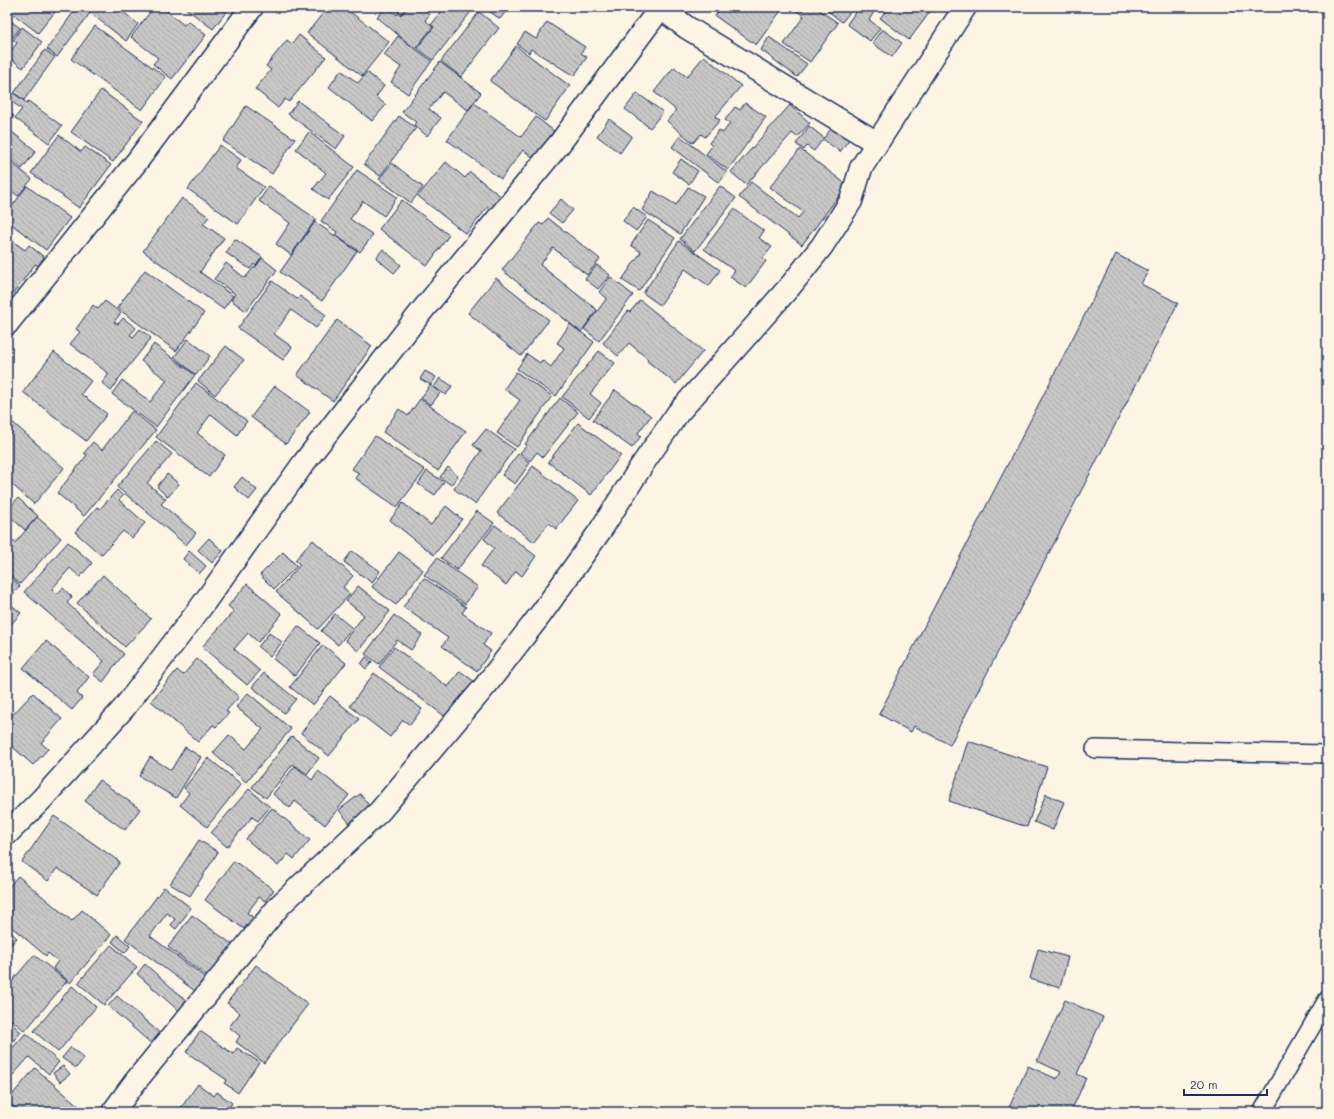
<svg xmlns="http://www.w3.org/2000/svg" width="1334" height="1119" font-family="Mali,sans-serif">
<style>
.building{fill:url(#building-back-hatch);stroke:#1b2f5e}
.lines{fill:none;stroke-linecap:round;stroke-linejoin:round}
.lane-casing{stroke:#1b2f5e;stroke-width:20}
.street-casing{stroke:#1b2f5e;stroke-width:25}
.lane{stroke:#fcf5e5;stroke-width:17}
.street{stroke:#fcf5e5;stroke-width:22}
</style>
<defs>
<pattern id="building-back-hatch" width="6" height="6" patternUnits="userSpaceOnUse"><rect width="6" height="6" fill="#c8c7c6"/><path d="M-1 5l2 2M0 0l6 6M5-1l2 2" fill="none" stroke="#ababac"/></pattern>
</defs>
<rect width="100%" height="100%" fill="#fcf5e5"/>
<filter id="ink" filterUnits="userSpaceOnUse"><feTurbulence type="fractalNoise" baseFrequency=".025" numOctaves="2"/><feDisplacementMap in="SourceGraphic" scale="8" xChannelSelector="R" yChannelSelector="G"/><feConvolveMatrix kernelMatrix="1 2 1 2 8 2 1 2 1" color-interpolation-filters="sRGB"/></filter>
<g filter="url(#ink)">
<path class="building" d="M7 7H59L38 33 7 9Z
M77 7H82L90 13 57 57 47 49Z
M83 7H117L138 24 126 41Z
M154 7H162L184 25 188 21 206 35 172 79 153 64 158 58 131 37Z
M184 7H230L213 29Z
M328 7H344L389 42 362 76 307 33Z
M386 7H387L397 15 398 13 401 15 408 7H421L430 14 425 20 433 27 415 49 377 17Z
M392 7H407L401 14Z
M445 7H471L473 9 433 60 417 48 434 27 431 25Z
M486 7H509L500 19 485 8Z
M721 7H773L780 12 756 45 715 16Z
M791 7H815L838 23 810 62 784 44 804 16Z
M831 7H854L842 22 828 11Z
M859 7H877L869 20 880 28 870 41 847 24Z
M889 7H923L930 12 909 40 880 18Z
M479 12 499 28 461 77 441 61Z
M7 18 20 28 7 44Z
M547 22 585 47 581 53 587 57 574 76 531 49 529 53 517 44 525 32 536 39Z
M95 26 166 77 142 110 71 59Z
M22 27 42 42 23 68 7 56 17 43 13 40Z
M882 29 902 43 892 57 872 43Z
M299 35 326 57 289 102 285 99 278 108 255 89 271 70 266 66 287 40 292 44Z
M398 36 432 61 408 94 391 82 401 67 384 55Z
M769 37 807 64 797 77 761 50Z
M516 46 570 86 545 121 490 81Z
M45 50 55 57 24 100 14 93Z
M704 56 741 86 715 117 720 120 705 137 701 134 693 143 667 121 676 110 654 92 674 67 687 77Z
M440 62 481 93 468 110 443 92 429 109 441 118 427 136 414 125 416 122 402 112Z
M341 70 358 83 367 72 384 86 376 97 386 105 372 121 329 87Z
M101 90 143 121 113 162 71 132Z
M12 92 27 103 28 101 62 126 49 143 15 118 22 109 8 99Z
M637 93 663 112 650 128 625 109Z
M298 101 345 136 336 149 288 114Z
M474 103 521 137 536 117 554 131 535 159 523 150 501 179 447 140Z
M745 103 766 117 728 170 706 154 712 146 709 143 719 130 723 133 730 123 725 120 735 107 740 110Z
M790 105 810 123 797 137 792 133 746 185 731 172Z
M246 106 295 139 272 174 223 141Z
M7 110 14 116 7 125Z
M399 116 416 128 380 176 364 164Z
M609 119 632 136 620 153 597 136Z
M809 126 824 138 833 126 850 138 840 152 823 139 814 151 807 146 804 150 796 144Z
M7 128 36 151 22 169 7 156Z
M309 132 354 167 328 200 313 189 326 173 296 149Z
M59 135 81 152 85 147 111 165 79 208 31 173Z
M680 136 727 172 719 183 672 147Z
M220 145 241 160 236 168 264 187 238 224 188 189Z
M800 149 847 185 802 245 739 197 751 182 798 218 803 212 770 187Z
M7 159 32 179 18 196 7 187Z
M681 159 698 171 689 184 672 172Z
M446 162 465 178 470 172 507 201 500 209 495 205 491 209 488 207 466 234 418 196Z
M392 163 423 187 411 203 379 179Z
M357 170 397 197 384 216 363 201 350 219 373 235 360 252 335 235 337 232 321 221Z
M27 186 70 218 46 250 7 221V213Z
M269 186 316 219 291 255 276 244 290 223 259 201Z
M720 186 736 198 695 251 680 239Z
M688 187 704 196 680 234 642 210 653 191 676 205Z
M182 198 209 217 203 224 224 238 200 272 233 296 223 309 143 251Z
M561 199 573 210 562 223 549 213Z
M402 200 449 235 427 266 379 229Z
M633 207 647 217 636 231 623 221Z
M734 209 764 231 759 238 772 247 763 258 766 261 746 288 730 277 735 271 704 249Z
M548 218 600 259 587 275 553 248 540 265 597 310 581 332 502 270 539 223 543 225Z
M648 220 675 238 639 291 622 280 641 252 631 245Z
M315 222 357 251 322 301 280 272Z
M7 237 25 250 29 245 44 257 38 266 35 264 10 298 7 296Z
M235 239 262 257 256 266 254 264 250 269 226 253Z
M679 241 720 270 709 286 685 269 660 305 643 293Z
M383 249 401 265 394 273 376 258Z
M1116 254 1148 271 1141 284 1178 303 950 745 914 726 911 732 879 714Z
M262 258 277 270 246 311 231 300 235 294 214 279 226 263 245 278 254 267 255 268Z
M597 265 610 275 598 289 585 279Z
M145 270 204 313 176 351 117 308Z
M610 277 633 295 599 341 584 329 607 298 599 292Z
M496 278 549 320 521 356 468 313Z
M272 281 297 299 300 296 326 315 316 328 291 310 274 334 292 347 283 360 238 328Z
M640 300 703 351 676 384 647 361 648 359 629 343 618 356 603 343 628 311 630 312Z
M105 301 121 313 114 322 118 324 123 318 136 328 130 335 133 337 140 329 151 338 117 381H118L111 391 102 383 109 374 70 344 80 332 76 329 93 305 98 309Z
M337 320 372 346 333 401 297 375Z
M570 324 594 342 556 396 517 369 527 354 540 363 542 360 551 367 564 348 557 343Z
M188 339 210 356 196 375 174 357Z
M154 344 195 375 156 427 112 394 122 380 150 402 167 380 141 361Z
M226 346 244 360 215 395 198 381Z
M599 351 615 363 590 394 601 403 589 418 562 397Z
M54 352 91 381 81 394 107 414 86 441 23 392Z
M425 371 436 377 431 385 420 379Z
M516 372 552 396 517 447 497 433 520 400 504 389Z
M440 378 452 386 446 395 434 387Z
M196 383 247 421 237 435 211 414 197 433 225 455 209 477 156 437Z
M430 385 440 393 431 405 421 398Z
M275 386 310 412 286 444 251 417Z
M615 390 651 416 638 433 641 436 632 448 593 420Z
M560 398 578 412 543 457 537 452 530 461 520 453 527 445 525 444Z
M420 399 466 431 438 471 383 432 399 409 408 416Z
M132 411 156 430 84 516 57 493 87 455 84 453 93 442 102 450Z
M10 420 64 468 34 504 7 480V423Z
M578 423 621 455 591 495 548 462Z
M486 429 514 449 475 504 454 489 481 451 473 445Z
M375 436 425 470 397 507 355 478 359 473 352 469Z
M156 441 172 454 147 483 166 499 161 504 196 533 186 545 117 487Z
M518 454 530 463 515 484 502 475Z
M533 466 578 501 556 529 549 523 534 542 497 513Z
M448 467 458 476 451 485 440 477Z
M427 471 444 482 435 495 418 484Z
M167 474 179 484 168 497 157 487Z
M242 477 257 490 249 500 234 487Z
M117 490 123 496 119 500 145 523 132 538 123 531 101 555 75 532 97 507 100 509Z
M18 498 38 516 25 530 7 514V511Z
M7 499 12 504 7 510Z
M403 503 431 525 446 506 462 519 434 555 390 520Z
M477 511 494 523 457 570 441 558Z
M37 517 61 538 20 584 7 573V536L15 543Z
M495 525 536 556 522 576 516 571 506 585 481 566 494 548 484 539Z
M209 538 223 551 212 563 198 550Z
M313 540 353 576 343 587 350 594 318 629 276 592 300 565 295 560Z
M68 542 92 563 80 577 70 568 52 589 57 594 63 588 72 597 67 603 124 654 111 670H112L103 682 93 674 104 661 24 592Z
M189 551 206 566 199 574 183 559Z
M352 551 380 571 372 583 344 562Z
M283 552 297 566 274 589 260 575Z
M399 552 423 570 396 605 372 587Z
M437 558 478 587 465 604 424 575Z
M7 575 20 586 7 601Z
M103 575 151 619 125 647 77 603Z
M424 578 466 607 462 613 491 633 483 645 491 651 477 671 442 646 448 638 403 607Z
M247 584 282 614 258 642 248 633 234 649 260 671 247 685 202 647 234 611 228 606Z
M358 586 390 611 358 651 345 640 364 615 346 601Z
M8 602 21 613 7 629V604Z
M335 614 352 628 338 645 321 631Z
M394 615 422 635 411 650 397 640 379 664 365 654Z
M298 626 320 643 295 676 273 659Z
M269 633 282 642 270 657 258 647Z
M46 641 89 677 77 693 82 698 72 710 23 668Z
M323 645 346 663 313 705 290 687Z
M394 647 448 687 460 671 475 682 447 718 379 667Z
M366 657 372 662 366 669 361 664Z
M197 659 239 697 226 711 229 713 216 727 213 725 198 742 151 701 177 670 183 675Z
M264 673 296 699 284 713 252 687Z
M374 673 422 709 410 725 403 720 390 737 350 706Z
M33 693 62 719 41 743 48 749 33 765 7 742V721Z
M248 693 291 729 246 782 213 753 229 735 246 749 263 729 236 707Z
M330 696 359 719 329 756 301 733Z
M292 736 319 758 307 774 293 764 266 798 252 787Z
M968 741 1047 767 1027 827 949 801Z
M185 747 201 757 176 798 139 776 150 757 171 770Z
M208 758 241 784 207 827 180 805 189 793 184 788Z
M295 766 312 780 318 771 349 795 325 825 295 801 290 808 273 794Z
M99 780 140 809 125 830 85 801Z
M249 789 270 807 258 821 252 817 227 847 211 833Z
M360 794 371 808 351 825 339 810Z
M1046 794 1064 802 1053 830 1034 822Z
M272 808 310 840 294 859 288 854 278 866 246 839Z
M54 816 120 862 97 895 57 868 48 881 22 862Z
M199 840 218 852 190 896 170 884Z
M234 861 274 890 265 901 259 897 247 913 253 917 244 929 205 900Z
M18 876 72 921 82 910 111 935 70 983 53 968 58 961 48 953 46 956 7 923V889Z
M164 887 191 908 176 929 171 925 175 919 167 913 150 936 205 977 195 991 125 939Z
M192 915 233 945 208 977 168 947Z
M7 929 17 938 7 949Z
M117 935 130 946 125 953 112 942Z
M111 945 137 967 104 1005 78 983Z
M1038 949 1068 957 1060 988 1030 979Z
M34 955 67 981 25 1031 7 1016V987Z
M145 964 189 1003 180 1012 137 974Z
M256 965 308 1004 264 1063 236 1042 240 1036 229 1027 240 1013 227 1003Z
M72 986 96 1007 58 1052 34 1031Z
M117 996 162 1035 153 1045 108 1006Z
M1065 1000 1103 1017 1077 1074 1086 1078 1071 1112H1007L1028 1066 1057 1079 1061 1072 1037 1061Z
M7 1019 21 1032 7 1048Z
M200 1031 233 1054 237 1048 259 1062 238 1093 224 1083 227 1080 186 1052Z
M26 1033 59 1062 49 1074 29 1057 7 1082V1054Z
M71 1047 84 1058 76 1068 62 1058Z
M63 1066 70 1074 60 1082 53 1073Z
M35 1068 81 1108 78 1112H20L7 1101Z
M198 1084 214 1096 217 1092 232 1103 226 1112H178Z"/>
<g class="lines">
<defs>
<path id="lane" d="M1095 749 1327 754
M1262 1112 1327 1000"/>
<path id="street" d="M661 8 686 27 877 143
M7 324 138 160 252 7
M7 834 41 800 124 708 201 607 303 464 421 312 560 143 661 7
M113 1112 135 1082 280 905 380 811 486 685 541 614 600 531 642 465 678 413 792 284 822 246 851 201 861 168 965 7"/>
</defs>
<use href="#lane" class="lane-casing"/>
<use href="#street" class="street-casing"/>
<use href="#lane" class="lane"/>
<use href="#street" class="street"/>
</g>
</g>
<rect width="1334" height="1119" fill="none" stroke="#fcf5e5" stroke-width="24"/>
<rect x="12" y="12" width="1310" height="1095" fill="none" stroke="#1b2f5e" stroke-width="1.5" filter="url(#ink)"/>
<path d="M1184 1089v6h83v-6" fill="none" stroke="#1b2f5e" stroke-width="2"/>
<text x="1190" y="1089" font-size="12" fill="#1b2f5e" stroke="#fcf5e5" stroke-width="3" paint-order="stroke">20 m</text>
</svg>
